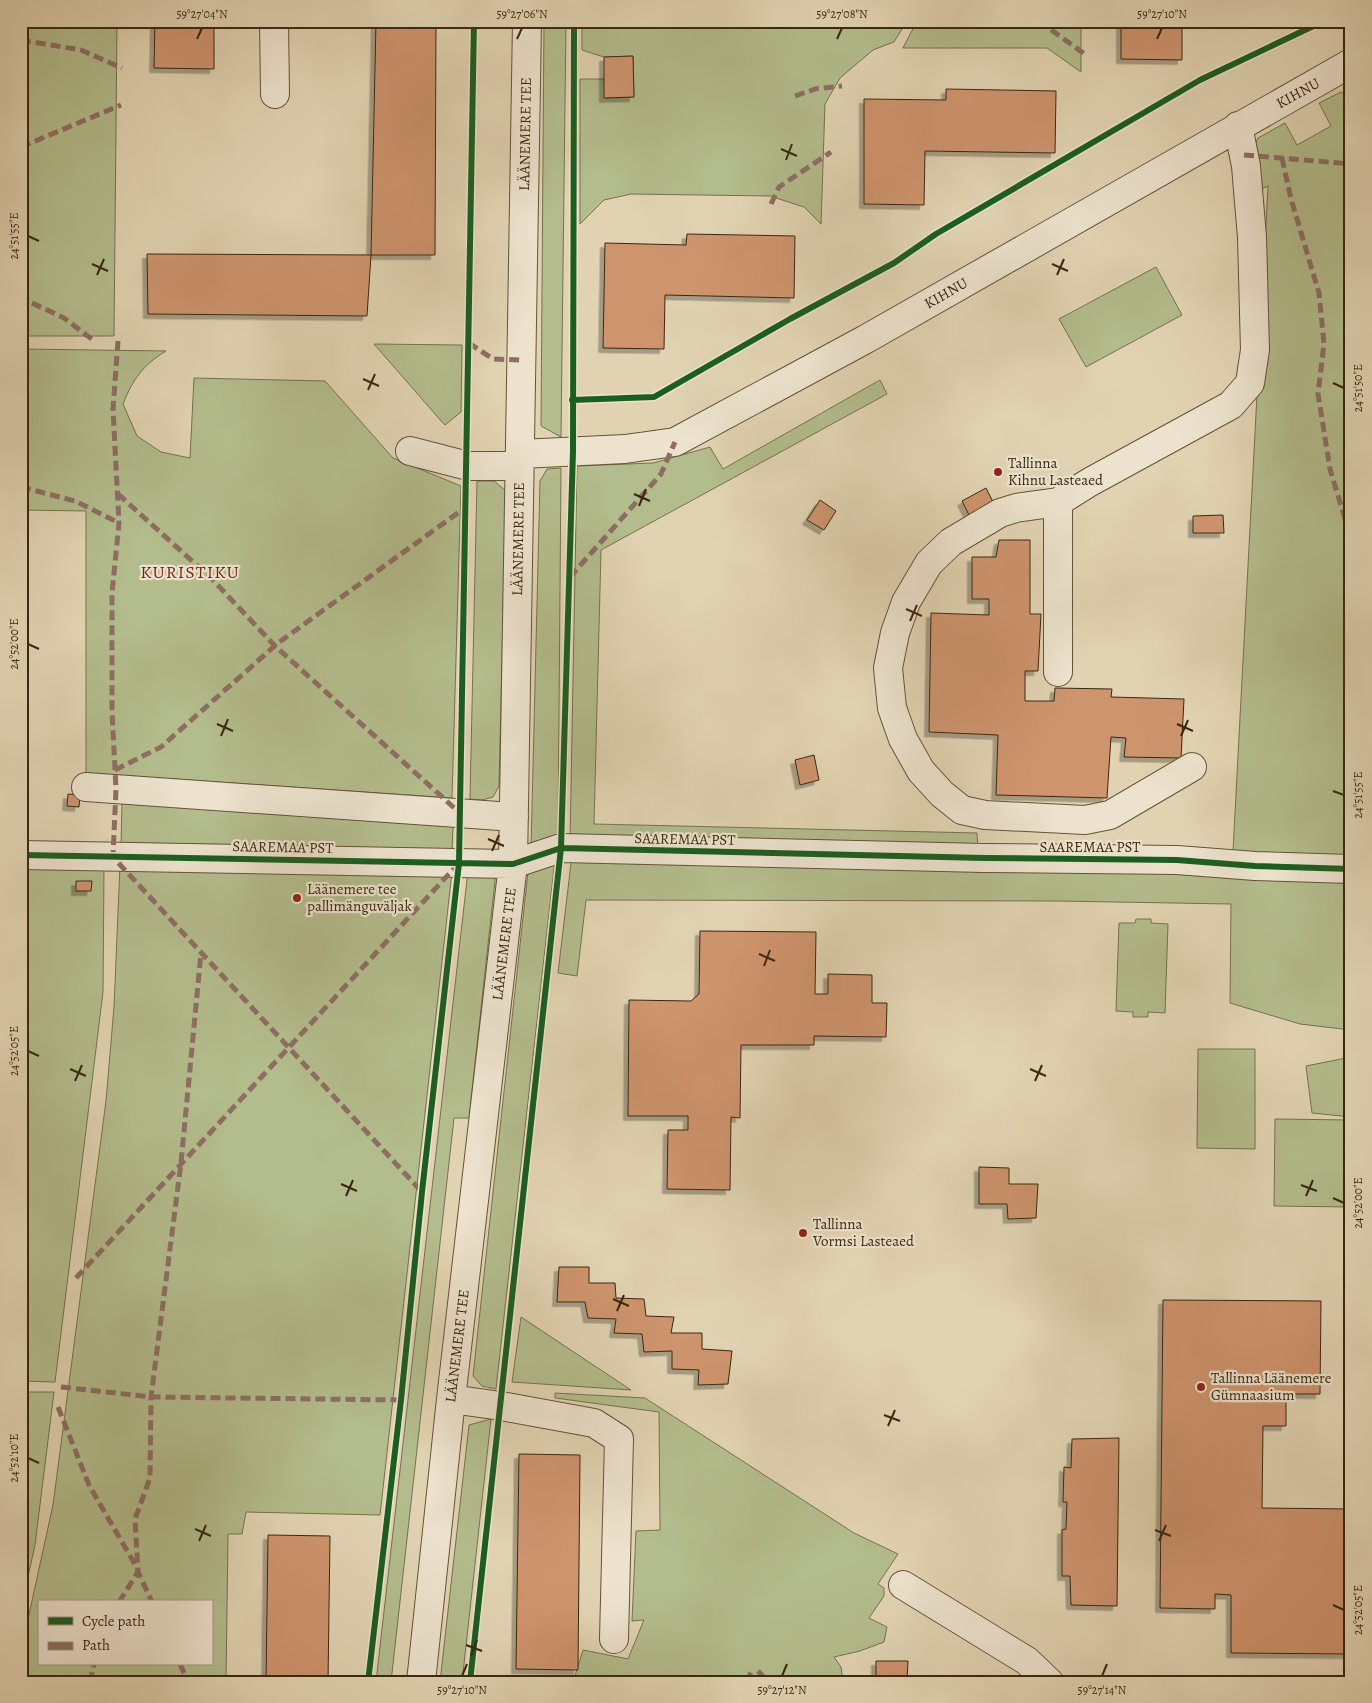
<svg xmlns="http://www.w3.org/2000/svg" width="1372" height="1703" font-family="Alegreya,serif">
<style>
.green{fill:#b3bc8c;stroke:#76724e;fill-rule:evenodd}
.building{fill:#ce946e;stroke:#392810;filter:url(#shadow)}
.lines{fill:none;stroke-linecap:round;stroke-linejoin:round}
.minor-casing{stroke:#635338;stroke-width:30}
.minor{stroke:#ece2cd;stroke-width:28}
.quiet{stroke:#8d6e63;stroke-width:5;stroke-dasharray:10 5;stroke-linecap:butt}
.cycleway-casing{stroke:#ece2cd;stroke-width:9}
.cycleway{stroke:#1b5e20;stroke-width:6}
.ticks{fill:none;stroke:#392810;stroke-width:2}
.poi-dot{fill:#8f2418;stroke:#ece2cd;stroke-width:2}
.labels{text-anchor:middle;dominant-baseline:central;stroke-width:4.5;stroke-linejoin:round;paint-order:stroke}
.street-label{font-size:15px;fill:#392810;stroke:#ece2cd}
.poi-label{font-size:15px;fill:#392810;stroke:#ece2cd;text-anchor:start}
.quarter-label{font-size:18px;letter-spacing:1px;fill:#7a1f14;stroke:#ece2cd}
.neatline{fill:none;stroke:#392810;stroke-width:2}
.ticks-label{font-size:12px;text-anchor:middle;fill:#392810}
</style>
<defs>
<filter id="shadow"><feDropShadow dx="-4.5" dy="4.5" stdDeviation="0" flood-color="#0004"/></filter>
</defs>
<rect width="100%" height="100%" fill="#e1d3b2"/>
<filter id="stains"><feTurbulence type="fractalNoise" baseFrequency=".004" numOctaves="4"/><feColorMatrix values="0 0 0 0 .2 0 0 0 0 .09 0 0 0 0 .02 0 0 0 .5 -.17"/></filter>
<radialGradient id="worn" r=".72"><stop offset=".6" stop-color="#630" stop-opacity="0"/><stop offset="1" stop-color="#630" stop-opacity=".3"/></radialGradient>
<path class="green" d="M21 21H117L114 336H21Z
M544 21H566L561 437 541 426Z
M582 21H907L894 42 873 50 840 78 825 104 821 224 804 207 770 196 631 194 604 200 580 224V79H604L605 98 634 97 633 56 604 57 582 50Z
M917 21H1081V72L1047 48H903Z
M1341 92 1346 93 1351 101V1030L1300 1024 1230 1003 1231 904 1057 901 586 900 577 976 558 973 572 855 1232 870 1268 186 1258 191 1255 145 1258 138 1285 123 1297 145 1331 126 1319 103Z
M1156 267 1182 315 1086 367 1059 319Z
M374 344 462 345 461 412 445 425 442 422Z
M21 349 166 351C143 365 133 379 123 404L137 436 161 452 190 458 194 378 325 381 393 458 461 486 452 798 86 773V511L21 510Z
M880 380 887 394 601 550 594 824 977 833 978 850 570 842 577 466 653 463 710 447 723 469Z
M561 468 558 838 531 850 540 481 547 469Z
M477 481H494L506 491 499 786 493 797 482 800 470 799Z
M122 802 453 826 452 852 121 844Z
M555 859 496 1389 482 1386 473 1376 528 872Z
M21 865 104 867 103 992 55 1382 21 1381Z
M120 865 452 872 380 1515 246 1512 242 1534H228L226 1682H21V1651L53 1505 106 1101 114 1007ZM39 1602H211V1664H39Z
M468 871 496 872 469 1118H454L391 1682H376Z
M1136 919H1151V923L1168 924 1165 1013 1148 1012V1017H1133V1012L1116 1011 1119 923H1135Z
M1198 1049H1255V1149L1197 1148Z
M1351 1057V1117L1312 1113 1306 1066Z
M1275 1119 1351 1120V1207L1274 1206Z
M521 1317 631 1390 512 1382Z
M21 1392H54L35 1545 21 1608Z
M555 1393 645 1398 854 1533 898 1554 878 1584 884 1588V1596L869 1618 887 1627 884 1642 860 1651 834 1657 841 1667 843 1682H477L478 1680 574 1679 583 1650 628 1659 644 1620 632 1621 636 1531 660 1530 659 1412 555 1398Z
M491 1419 462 1682H440L469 1425Z"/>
<path class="building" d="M155 21H214V69L154 68Z
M376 21H436L435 255H371Z
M1121 21H1182V60L1121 59Z
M633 56 634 97 604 98V57Z
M946 89 1056 91 1055 153 925 151 924 205 864 204V99L946 100Z
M687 234 795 236 794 298 665 295 664 349 603 348 605 243 686 245Z
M147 254 371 255 367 316 148 314Z
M986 488 995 506 971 519 962 501Z
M820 500 836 511 824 530 807 520Z
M1223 515 1224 533H1193V516Z
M999 540H1030V614H1041L1038 671H1025V701H1054L1055 688 1112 689 1111 697 1184 699 1181 758 1124 757 1126 738 1111 737 1107 798 996 795 998 735 929 732 931 613 989 615V599H972V557H996Z
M814 755 819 780 800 785 795 760Z
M68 794 80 795 79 807 67 806Z
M76 881H92L91 891H76Z
M700 931 816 932 815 994H828V974L872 975V1003H887L886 1037 814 1036V1045H741L740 1118 731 1117 730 1190 667 1189 668 1130H688V1116H628L629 1000 691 1001 699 994Z
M979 1167 1009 1168V1184H1038L1036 1218 1008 1219 1007 1204H979Z
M559 1267H589V1283H615L616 1298 644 1299 646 1316 674 1317 671 1333H702V1349L732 1351 728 1384 698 1385 699 1370 672 1369V1351L644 1352 642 1334 614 1333 616 1319 588 1318 585 1302H557Z
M1163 1300 1321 1301 1320 1394H1286V1426H1263L1262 1508 1351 1509V1654L1231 1653V1595L1215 1594V1609L1160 1608Z
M1119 1438 1117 1606 1071 1605 1070 1576H1062V1530L1066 1529 1067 1502H1063L1064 1467 1071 1468 1072 1439Z
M519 1454 580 1455 578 1670 516 1669Z
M268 1535 330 1536 328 1682H266Z
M876 1661H908L907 1682H876Z"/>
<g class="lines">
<defs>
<path id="minor" d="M274 21 275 94
M410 451 468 466H519
M520 454 625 449 675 442 866 339 1351 63
M1058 502V672
M1192 767 1110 815 1085 820 985 815 962 810 942 794 921 771 903 739 892 708 888 668 895 633 906 602 929 563 951 542 1000 513 1016 508 1058 502 1090 482 1231 405 1250 383 1255 350 1252 237 1246 166 1238 126
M86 787 514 817
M21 855 513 864 561 848 984 858 1177 860 1255 866 1351 869
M451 1399 501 1406 594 1423 619 1439 614 1639
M903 1585 1027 1661 1049 1682
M421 1682 451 1399 513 864 527 21"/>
</defs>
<use href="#minor" class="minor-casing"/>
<use href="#minor" class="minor"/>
<path class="quiet" d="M1039 21 1086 55
M21 40 81 50 122 68
M795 96 815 89 842 86
M21 147 121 105
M1244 155 1351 164
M1282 158 1291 199 1319 293 1324 344 1318 394 1330 469 1351 539
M771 204 779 187 831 152
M21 293 30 302 64 318 93 340
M118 341 113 409 119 523 112 593V711L116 789 113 857 422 1192
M469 343 493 359 521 360
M21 487 75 501 119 523
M118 494 211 578 275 646 461 814
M570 577 661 474 675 442
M115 770 161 747 278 643 466 507
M76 1278 459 863
M61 1387 151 1397 401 1400
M58 1407 89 1485 133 1561 152 1602
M119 1602 138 1572 135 1519 150 1478 151 1397 181 1163 201 953
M180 1664 188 1682
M758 1671 768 1682
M90 1682 94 1664
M748 1682 751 1670"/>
<defs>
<path id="cycleway" d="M572 400 654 397 790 319 894 263 936 234 1200 80 1324 21
M21 855 513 864 561 848 984 858 1177 860 1255 866 1351 869
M368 1682 401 1400 422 1192 459 863 474 21
M470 1682 561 848 573 451 574 21"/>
</defs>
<use href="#cycleway" class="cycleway-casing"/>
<use href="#cycleway" class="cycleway"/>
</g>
<path class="ticks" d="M197 39 202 28M517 39 522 28M837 39 842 28M1157 39 1162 28M781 149 797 156M786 160 792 144M28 236 39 241M92 264 108 271M1052 264 1068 271M97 275 104 259M1057 275 1064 259M363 379 379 386M1333 383 1344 388M368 390 375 374M634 494 650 501M639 506 646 489M906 609 922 616M910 621 917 605M28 644 39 649M217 724 233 731M1177 724 1193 731M221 736 228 719M1181 736 1188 720M1333 791 1344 795M488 839 504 846M492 851 499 835M759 954 775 961M764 966 770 950M28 1051 39 1056M70 1069 86 1076M1030 1069 1046 1076M75 1081 82 1065M1035 1081 1042 1065M341 1184 357 1191M1301 1185 1317 1191M346 1196 353 1180M1306 1196 1313 1180M1333 1198 1344 1203M613 1299 629 1306M617 1311 624 1295M884 1415 900 1421M888 1426 895 1410M28 1458 39 1463M195 1529 211 1536M1155 1530 1171 1536M199 1541 206 1525M1159 1541 1166 1525M1333 1605 1344 1610M466 1645 482 1651M471 1656 477 1640M462 1676 467 1664M782 1676 787 1664M1102 1676 1107 1664"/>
<g class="poi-dot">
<circle cx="998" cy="472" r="5"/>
<circle cx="297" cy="898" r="5"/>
<circle cx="803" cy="1233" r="5"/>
<circle cx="1201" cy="1387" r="5"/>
</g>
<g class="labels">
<g class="street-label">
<text transform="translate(1298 93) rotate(-29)">KIHNU</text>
<text transform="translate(525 134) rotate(-89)">LÄÄNEMERE TEE</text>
<text transform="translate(946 293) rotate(-30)">KIHNU</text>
<text transform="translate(518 539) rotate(-89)">LÄÄNEMERE TEE</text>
<text transform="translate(685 839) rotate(1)">SAAREMAA PST</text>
<text transform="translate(283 847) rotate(1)">SAAREMAA PST</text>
<text x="1090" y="847">SAAREMAA PST</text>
<text transform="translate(504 944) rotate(-83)">LÄÄNEMERE TEE</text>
<text transform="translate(457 1346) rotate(-83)">LÄÄNEMERE TEE</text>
</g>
<g class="poi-label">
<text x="1008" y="463">Tallinna<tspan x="1008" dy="17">Kihnu Lasteaed</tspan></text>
<text x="307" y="889">Läänemere tee<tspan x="307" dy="17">pallimänguväljak</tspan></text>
<text x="813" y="1224">Tallinna<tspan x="813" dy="17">Vormsi Lasteaed</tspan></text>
<text x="1211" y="1378">Tallinna Läänemere<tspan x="1211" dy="17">Gümnaasium</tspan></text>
</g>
<g class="quarter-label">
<text x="190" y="572">KURISTIKU</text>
</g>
</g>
<rect width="1372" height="1703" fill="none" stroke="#e1d3b2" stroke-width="55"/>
<rect x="38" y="1600" width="175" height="65" fill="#ece2cd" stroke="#a49881"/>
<rect x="48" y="1617" width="25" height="8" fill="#1b5e20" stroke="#a49881"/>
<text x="82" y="1626" font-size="15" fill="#392810">Cycle path</text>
<rect x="48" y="1642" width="25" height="8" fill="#8d6e63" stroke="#a49881"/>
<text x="82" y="1650" font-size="15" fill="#392810">Path</text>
<rect x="28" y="28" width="1316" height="1648" class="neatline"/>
<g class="ticks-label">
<text x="202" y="18">59°27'04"N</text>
<text x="522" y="18">59°27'06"N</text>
<text x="842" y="18">59°27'08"N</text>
<text x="1162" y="18">59°27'10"N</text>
<text transform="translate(14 236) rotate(-90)" y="4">24°51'55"E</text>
<text transform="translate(1358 388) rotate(-90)" y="4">24°51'50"E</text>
<text transform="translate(14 644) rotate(-90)" y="4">24°52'00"E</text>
<text transform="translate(1358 795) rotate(-90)" y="4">24°51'55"E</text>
<text transform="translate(14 1051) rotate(-90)" y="4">24°52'05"E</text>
<text transform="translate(1358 1203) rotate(-90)" y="4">24°52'00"E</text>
<text transform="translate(14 1458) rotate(-90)" y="4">24°52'10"E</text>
<text transform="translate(1358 1610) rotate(-90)" y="4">24°52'05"E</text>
<text x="462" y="1694">59°27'10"N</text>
<text x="782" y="1694">59°27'12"N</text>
<text x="1102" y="1694">59°27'14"N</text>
</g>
<rect width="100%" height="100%" filter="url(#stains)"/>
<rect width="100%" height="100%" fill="url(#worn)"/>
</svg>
